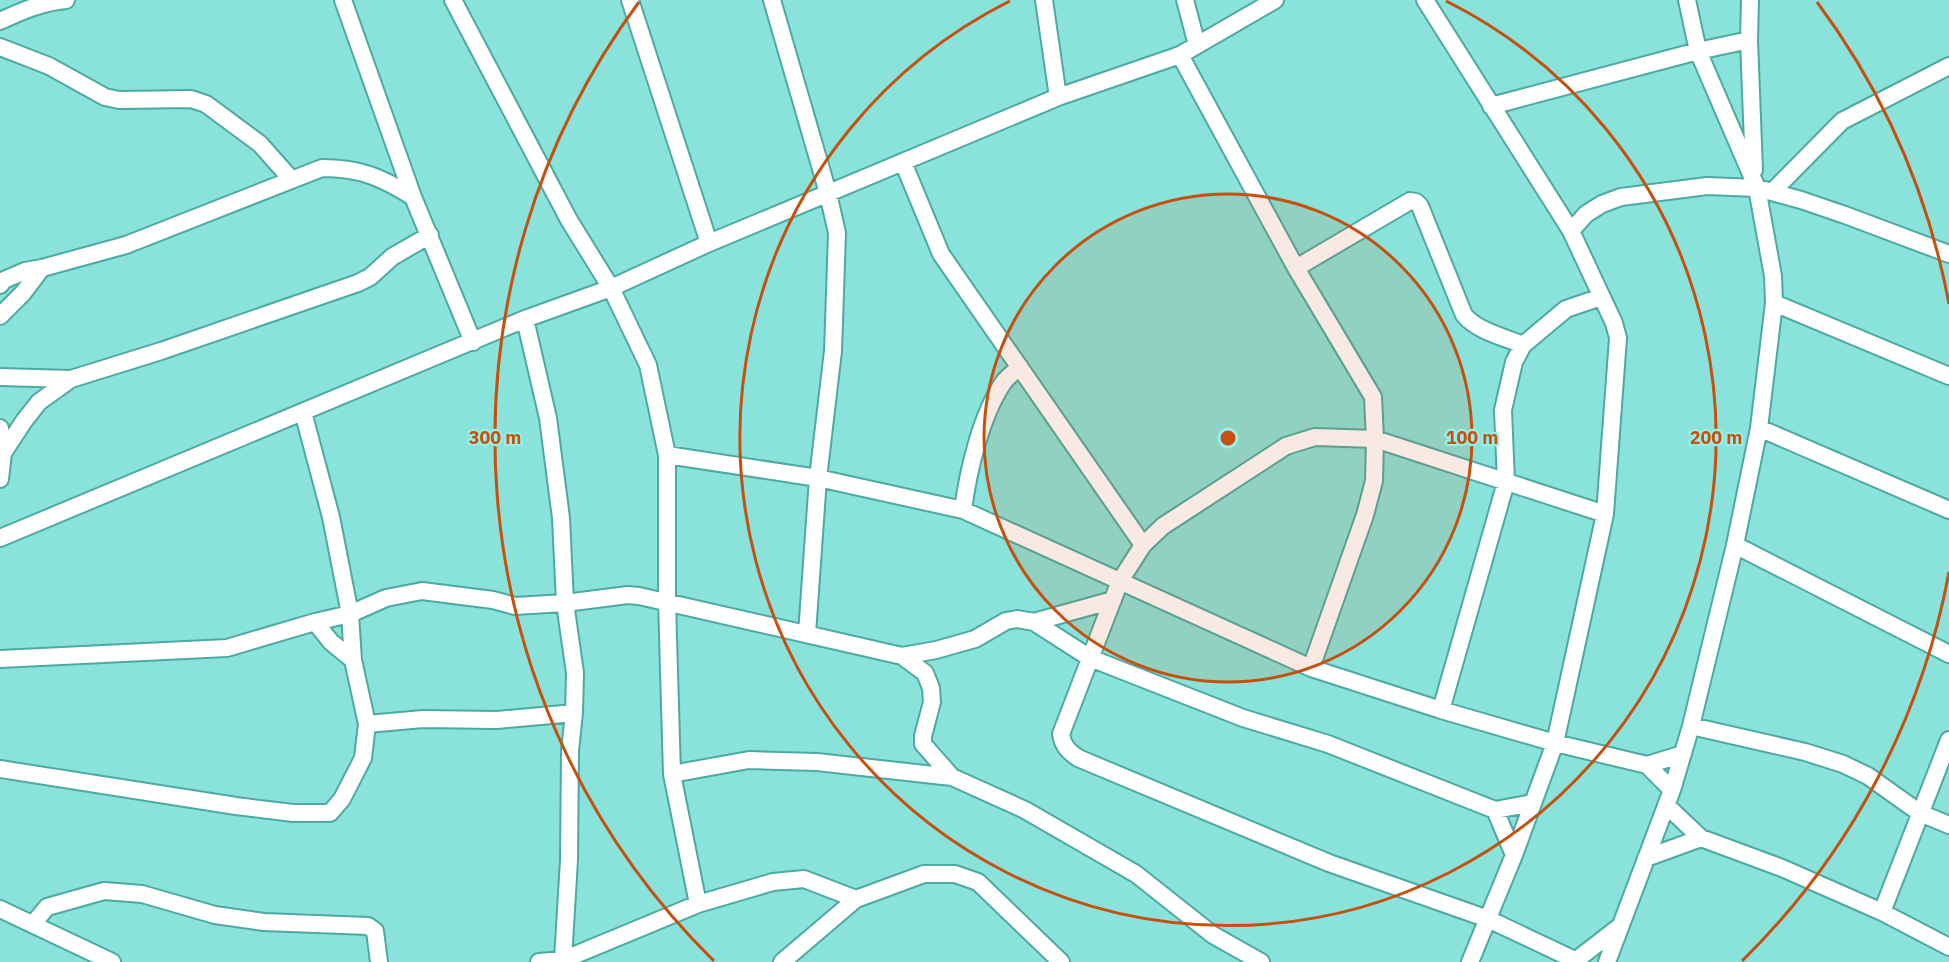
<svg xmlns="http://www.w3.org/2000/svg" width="1949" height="962" font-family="'IBM Plex Sans',sans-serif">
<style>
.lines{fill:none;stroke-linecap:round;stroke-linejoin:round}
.minor-casing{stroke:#4ea9a2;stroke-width:20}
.minor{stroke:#fff;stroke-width:16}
.ring{fill:none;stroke:#c6500f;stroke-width:3}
.centre{fill:#c6500f;stroke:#96f0e8;stroke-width:3}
.ring-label{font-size:18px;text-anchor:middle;font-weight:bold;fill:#c6500f;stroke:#96f0e8;stroke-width:4.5;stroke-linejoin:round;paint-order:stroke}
</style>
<rect width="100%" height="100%" fill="#89e3db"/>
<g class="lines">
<defs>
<path id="minor" d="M343 0 413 197 473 342
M453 0 569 220 611 288 648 365 667 455V601L672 774 698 904
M630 0 709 243
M772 0 828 193 837 233 833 351 818 478 807 634
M1044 0 1058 97
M1185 0 1197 45
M1425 0 1571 231 1614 323 1618 338 1605 514 1555 743 1514 855 1470 962
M1750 0 1749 40 1754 170
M0 21C22 11 42 2 66 0
M0 47 49 66 105 97 119 100 191 99 206 104 260 144 291 179
M1180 55 1296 268 1373 397 1375 439 1374 481 1365 515 1311 668
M1491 106 1698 51 1749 40
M903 162 941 254 1143 545
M1772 192 1842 121 1949 66
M1571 231 1586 214 1602 204 1621 197 1707 186 1757 188 1801 200 1845 215 1949 254
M1296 268 1410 201 1416 202 1420 206 1464 315C1477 331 1504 337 1523 345
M0 285 4 280 25 271 42 268 126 245 322 168C360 168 381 177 413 197
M1774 303 1949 376
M0 316 23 293 42 268
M525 319 548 418 561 518 565 603 575 673 574 713
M0 377 71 379
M0 428 3 453 0 479
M1759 428 1949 510
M3 453 24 421 39 402 71 379 161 351 358 283 370 277 392 257 430 235
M667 455 818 478 963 510 1311 668 1441 710 1555 743 1647 765 1683 754
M963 510C968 471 981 416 1003 383 1007 377 1014 372 1020 367
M0 538 525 319 611 288 709 243 1058 97 1180 55 1275 0
M1735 545 1949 654
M315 622 331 642 353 660
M1034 622 1113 600
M902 656 925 673 931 688 932 702 923 736V744L952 777
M0 659 227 648 315 622 350 614 386 598 422 591 493 600 515 606 565 603 628 595 639 596 902 656 936 650 975 639 1006 621 1017 619 1034 622 1090 658 1243 718 1328 744 1495 810 1533 803
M1441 710 1506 482 1503 410 1514 362 1523 345 1566 309 1601 297
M367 724 423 719 497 720 574 713 570 751 569 860 563 960
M1691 726 1805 752 1843 764 1868 776 1920 813 1949 825
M1647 765 1672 790
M0 769 236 806 293 813H330L342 799 363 758 367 724 353 660 350 614 331 517 303 412
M672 774 749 760 817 762 952 777 1025 810 1136 874 1213 935 1261 962
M1666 805 1701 838 1782 868 1882 912 1949 947
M1495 810 1514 855
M1646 858 1701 838
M0 909 112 962
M1882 912 1949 740
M33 924 47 907 104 891 142 894 215 915 264 922 368 926 375 931 379 962
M1575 961 1619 927
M539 962 563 960 698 904 773 882 804 879 856 899
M782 962 856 899 924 874H955L978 882 1061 962
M1579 962 1488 919 1329 863 1078 758C1068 751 1063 746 1061 734L1120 581 1143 545 1163 526 1286 446 1315 437 1375 439 1605 514
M1607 962 1672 790 1691 726 1735 545 1759 428 1774 303 1773 276 1757 188 1698 51 1687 0"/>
</defs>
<use href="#minor" class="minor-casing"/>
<use href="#minor" class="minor"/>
</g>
<circle cx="1228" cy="438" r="244" fill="#c6500f" fill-opacity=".12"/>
<g class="ring">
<circle cx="1228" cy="438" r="244"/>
<path d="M1446 1A488 488 0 1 1 1010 1"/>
<path d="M1949 572A733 733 0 0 1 1742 961M714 961A733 733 0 0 1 639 2M1817 2A733 733 0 0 1 1949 304"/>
</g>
<circle cx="1228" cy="438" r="9" class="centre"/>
<g class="ring-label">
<text x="1472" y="444">100 m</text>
<text x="1716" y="444">200 m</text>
<text x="495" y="444">300 m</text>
</g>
</svg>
